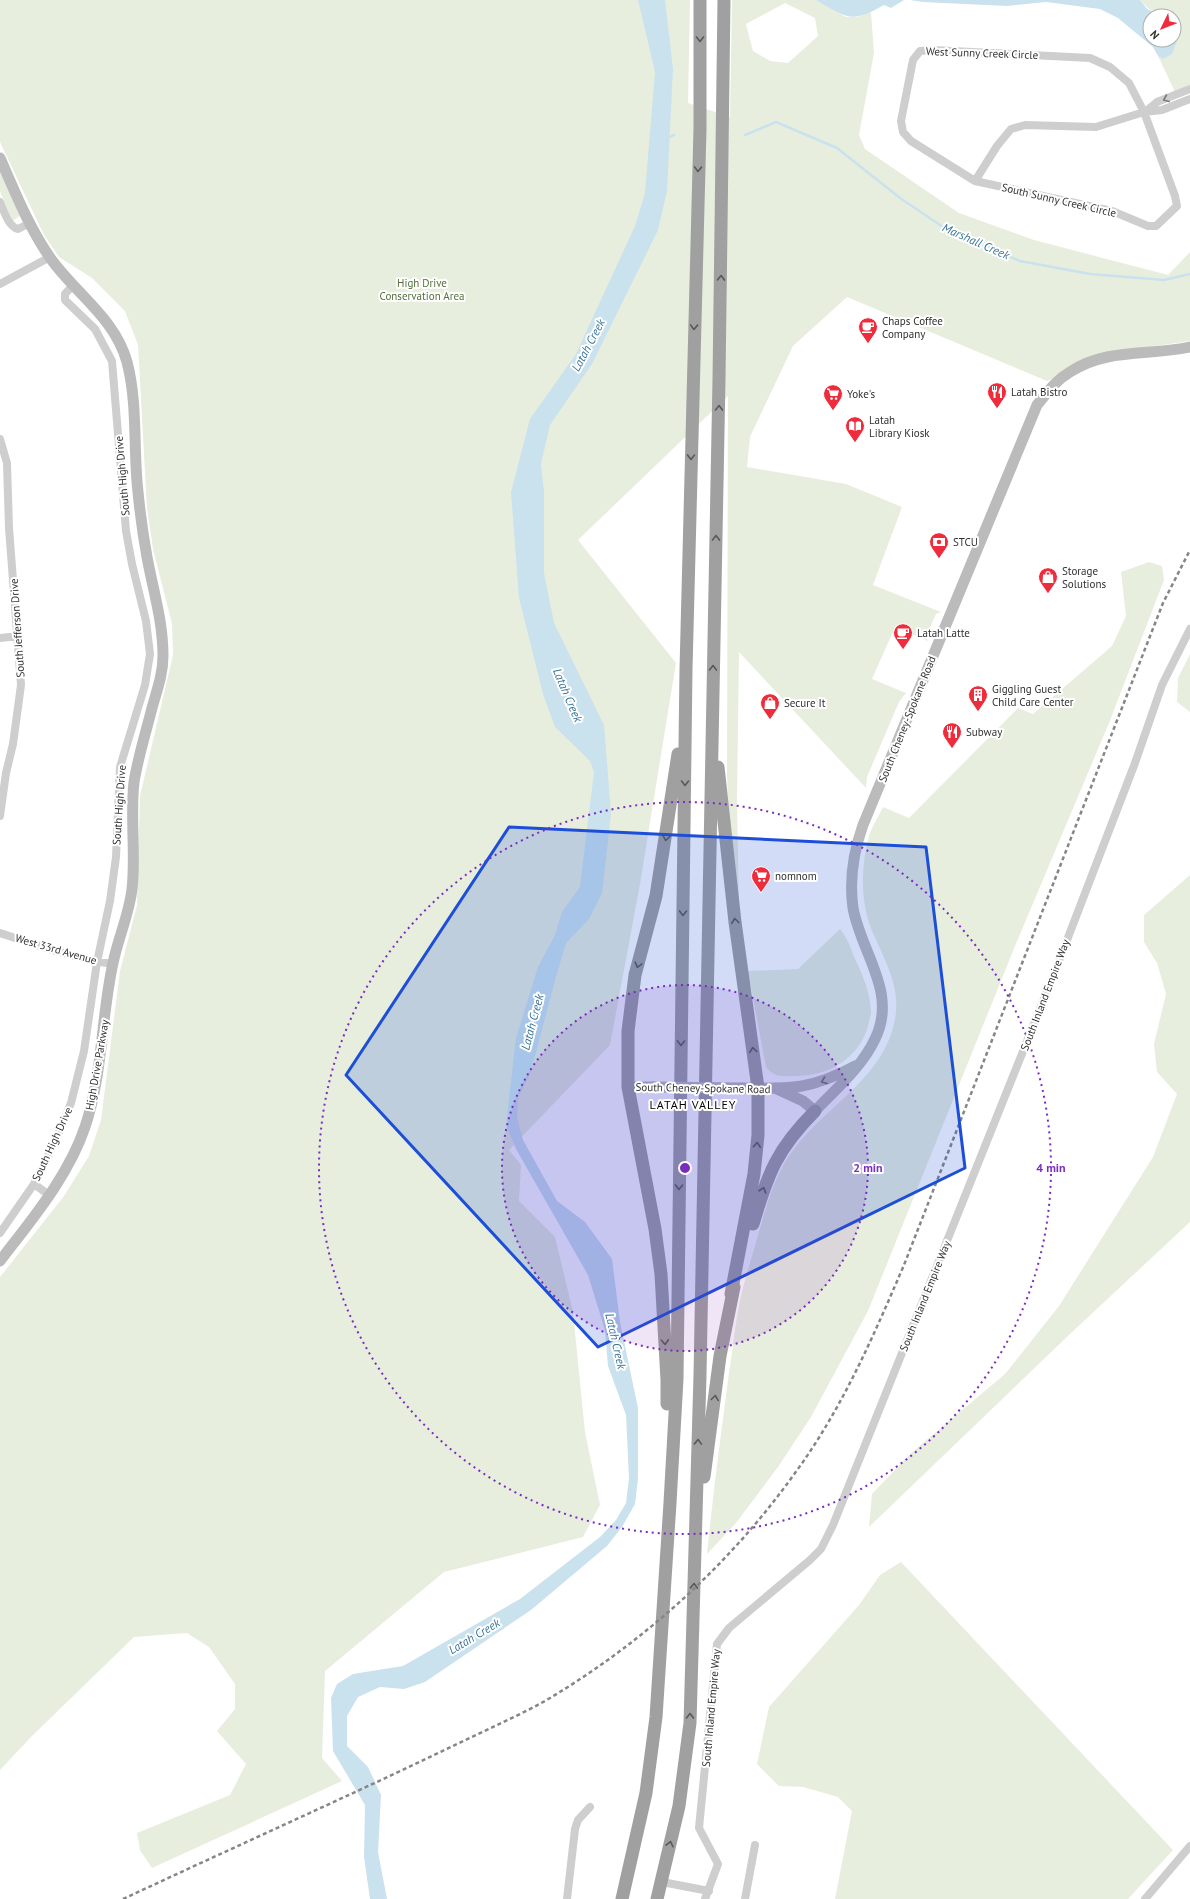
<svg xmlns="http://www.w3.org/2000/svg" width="1190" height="1899" font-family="'PT Sans',sans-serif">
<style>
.green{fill:#e7eede;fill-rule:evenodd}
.water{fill:#cae1ee}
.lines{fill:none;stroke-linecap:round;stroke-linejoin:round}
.stream{stroke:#cae1ee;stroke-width:2.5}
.minor{stroke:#cecece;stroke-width:8}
.secondary{stroke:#bbb;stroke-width:11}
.trunk{stroke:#a0a0a0;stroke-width:13}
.rail{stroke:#868686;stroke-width:2.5;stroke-dasharray:4 3;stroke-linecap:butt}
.secondary-bridge{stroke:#bbb;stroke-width:11}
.oneway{stroke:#585858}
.oneway2{stroke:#787878}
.oneway3{stroke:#6f6f6f}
.marked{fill:#1d4ed8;fill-opacity:0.2;stroke:#1d4ed8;stroke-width:3;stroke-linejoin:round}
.ring{fill:none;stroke:#7b2cbf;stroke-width:2;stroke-dasharray:2 4}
.labels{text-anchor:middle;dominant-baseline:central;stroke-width:4;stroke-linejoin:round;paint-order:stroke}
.street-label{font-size:11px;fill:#313131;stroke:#fff}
.park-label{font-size:11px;fill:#546f3b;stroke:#fff}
.poi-label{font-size:11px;fill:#313131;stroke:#fff;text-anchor:start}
.water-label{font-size:12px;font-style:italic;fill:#397498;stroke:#fff}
.neighbourhood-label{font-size:12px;letter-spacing:1px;fill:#000;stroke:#fff}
.centre{fill:#7b2cbf;stroke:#fff;stroke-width:2}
.ring-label{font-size:12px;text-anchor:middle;font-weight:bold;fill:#7b2cbf;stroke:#fff;stroke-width:4;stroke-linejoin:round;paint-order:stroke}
</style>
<rect width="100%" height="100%" fill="#fff"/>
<path class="green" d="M0 0H690L688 103 730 117 732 0H816L846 17H857L871 12 874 53 859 135 865 149 959 213 1034 240 1168 275 1190 252V341L1094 355 1074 364 1057 377 1047 381 847 297 793 346 750 437 747 467 846 484 902 507 873 585 941 612 936 614 926 636 928 641 895 627 872 679 906 693 899 702 867 777 866 788 739 652 737 800 739 910 729 832 727 774 728 396 578 540 676 663 640 884 610 1045 509 1150 521 1165 519 1201 555 1237 573 1312 585 1432 600 1505 583 1537 444 1572 325 1671 322 1758 342 1781 152 1868 140 1850 137 1833 230 1795 246 1764 217 1731 235 1709V1684L209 1647 187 1633 134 1637 32 1736 0 1770V1277L64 1196 89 1156 101 1120 120 971 137 905 140 796 173 655 172 624 153 549 147 508 138 345 125 311 92 278 59 257 44 235 0 142ZM785 3 815 18 818 36 788 63 770 61 753 51 746 24Z
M1140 0H1190V86L1175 92 1158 56 1163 59C1184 47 1174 35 1174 16 1159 16 1149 11 1140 0Z
M0 170 20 216 12 221 0 191Z
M1149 562 1162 566 1164 580 1109 723 1015 946 868 1311 811 1417 778 1467 736 1523 707 1554C713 1493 721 1433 729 1373 733 1349 735 1324 740 1301 744 1281 751 1261 756 1242 764 1216 770 1189 783 1166 812 1113 880 1085 894 1024 903 988 884 960 871 928 860 899 861 866 869 836 872 826 879 816 883 807L909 818 1018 708 1033 714 1112 646 1126 616 1121 572Z
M1190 654V712L1177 702 1178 678Z
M1190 875V1222L1070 1334 869 1527 872 1494 910 1454 1005 1374 1059 1306 1153 1157 1177 1094 1157 1072 1154 1044 1166 994 1157 963 1144 942V915Z
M840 929C847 937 851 949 855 959 863 975 870 993 871 1011 871 1016 869 1021 868 1026 859 1059 828 1076 796 1076 782 1076 775 1078 766 1067L748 971 798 969Z
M901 1562 1173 1850 1128 1899H835L852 1811 838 1797 803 1787 779 1786 757 1764 769 1707 859 1605 880 1575Z"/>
<path class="water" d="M638 0H665L673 69 667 191 658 230 592 364 550 425 541 464 544 492V573L554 623 604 725 611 814 602 893 589 919 566 943 557 973 531 1071 518 1098 517 1117 523 1140 557 1201 585 1222 612 1259 620 1322 638 1408V1478L635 1504 622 1527 607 1546 531 1610 425 1682 404 1689 380 1687 358 1697 347 1716V1746L368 1767 381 1795 378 1852 387 1899H370L364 1857 365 1805 333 1751 331 1698 337 1684 353 1674 403 1666 520 1599 600 1537 616 1520 626 1503 629 1478 626 1415 608 1366 605 1330 588 1275 516 1149 506 1125 516 1038 538 967 555 935 562 912 580 887 594 772 590 761 555 727 543 694 519 598 511 492 530 419 576 354 635 226 645 193 655 72Z
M816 0H904L891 8 884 5C851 24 847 18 816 0Z
M910 0H1140L1147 9 1163 16H1150V40H1174V29L1177 42 1172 54 1163 59 1158 56 1153 47 1118 18 1100 9 1046 2 1007 6 923 2Z"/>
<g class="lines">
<path class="stream" d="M745 135 776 122 837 148 900 198 949 231 1020 261 1090 274 1164 280 1190 274
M667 138 674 135"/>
<path class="minor" d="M932 50 1090 58 1110 67 1129 83 1144 112 1175 196 1177 206 1156 226H1148L1112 211 975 181 911 141 903 132 901 121 913 60 920 51Z
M1145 112 1157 102 1190 89
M975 181 997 146 1011 129 1025 125 1096 127 1144 112 1162 110 1190 99
M0 202C4 211 8 226 18 229L30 223
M0 284 50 257
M0 439 7 463 9 528 21 685 13 744 6 773 0 816
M0 638 18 636
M0 933C37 945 74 958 112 964
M34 1184 49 1195
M0 1233 34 1184 57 1137 71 1103 84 1051 97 962 110 901 116 857 120 767 145 685 150 654 146 621 132 564 126 531 112 361 95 329 65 300V294L73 285
M662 1882 709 1891
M567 1899 575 1829 578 1820 590 1807
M705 1899 718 1864 699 1828 717 1644 729 1628 810 1560 821 1549 833 1525 1054 974 1135 763 1162 685 1190 629
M745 1899 755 1845
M1145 1899 1190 1846"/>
<path class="secondary" d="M0 158C15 192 29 228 51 259 76 294 115 318 127 362 138 404 133 449 138 492 140 513 143 535 147 557 153 590 163 621 163 656 163 674 157 690 152 708 146 732 138 757 134 782 130 818 136 854 132 889 129 915 118 938 113 963 101 1017 103 1074 85 1127 68 1177 32 1219 0 1261
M628 1087H653
M742 1088C789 1089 811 1090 855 1066
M777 1089 803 1101 815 1111C836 1089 862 1067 875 1039 898 992 861 953 853 908 849 879 853 853 863 825L1037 405C1047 393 1056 380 1070 372 1106 348 1149 356 1190 347"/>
<path class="trunk" d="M718 767 735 922 758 1088V1135L754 1174 731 1294
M753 1224C768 1173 777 1149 815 1111
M667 1404V1380L661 1274 655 1229 628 1087V1031L635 975 656 896 678 754
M704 1477 720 1356 734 1287
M622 1899 646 1793 656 1717 670 1503 677 1379 686 669 700 129V0
M657 1899 679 1806 690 1723 700 1375 719 379 724 0"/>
<path class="rail" d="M123 1899C213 1857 304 1816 394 1774 426 1759 457 1744 489 1729 509 1719 530 1710 550 1698 645 1641 730 1564 795 1473 842 1409 873 1337 904 1265L1163 603 1190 550"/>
<path class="secondary-bridge" d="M653 1087 742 1088"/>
</g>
<defs><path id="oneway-chevron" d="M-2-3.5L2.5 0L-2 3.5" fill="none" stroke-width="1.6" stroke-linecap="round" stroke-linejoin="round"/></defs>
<g class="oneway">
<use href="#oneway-chevron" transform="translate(700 39) rotate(90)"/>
<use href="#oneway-chevron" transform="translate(698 169) rotate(92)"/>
<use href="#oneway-chevron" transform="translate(721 278) rotate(-89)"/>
<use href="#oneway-chevron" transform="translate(694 327) rotate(92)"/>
<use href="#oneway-chevron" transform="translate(719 408) rotate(-89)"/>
<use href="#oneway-chevron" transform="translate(691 457) rotate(91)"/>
<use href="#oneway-chevron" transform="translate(716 538) rotate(-89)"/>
<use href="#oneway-chevron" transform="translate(713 668) rotate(-89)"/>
<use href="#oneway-chevron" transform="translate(685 783) rotate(91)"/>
<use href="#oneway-chevron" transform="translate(666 838) rotate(99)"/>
<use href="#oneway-chevron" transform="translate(683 913) rotate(91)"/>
<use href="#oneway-chevron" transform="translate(735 921) rotate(-97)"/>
<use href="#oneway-chevron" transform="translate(638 965) rotate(105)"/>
<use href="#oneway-chevron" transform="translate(681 1043) rotate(91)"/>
<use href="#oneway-chevron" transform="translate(753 1050) rotate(-98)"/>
<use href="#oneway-chevron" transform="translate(757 1145) rotate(-85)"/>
<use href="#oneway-chevron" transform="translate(679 1187) rotate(91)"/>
<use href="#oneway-chevron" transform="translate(763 1190) rotate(-71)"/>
<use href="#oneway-chevron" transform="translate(665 1342) rotate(87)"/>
<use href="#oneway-chevron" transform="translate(715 1398) rotate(-82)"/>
<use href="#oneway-chevron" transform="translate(698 1442) rotate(-88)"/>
<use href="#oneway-chevron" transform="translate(694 1586) rotate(-88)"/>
<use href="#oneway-chevron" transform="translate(690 1716) rotate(-89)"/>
<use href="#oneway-chevron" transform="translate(670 1844) rotate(-77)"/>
</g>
<use class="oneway2" href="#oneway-chevron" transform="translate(1166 99) rotate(158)"/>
<use class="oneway3" href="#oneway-chevron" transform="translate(824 1081) rotate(159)"/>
<path class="marked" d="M509 827 926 847 965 1168 598 1347 346 1075Z"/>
<circle cx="685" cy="1168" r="183" fill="#7b2cbf" fill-opacity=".12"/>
<g class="ring">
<circle cx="685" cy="1168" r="183"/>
<circle cx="685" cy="1168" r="366"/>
</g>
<defs>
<symbol id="cafe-pin" viewBox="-11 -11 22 30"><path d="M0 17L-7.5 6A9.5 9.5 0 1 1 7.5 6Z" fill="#ee2c3c" stroke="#fff"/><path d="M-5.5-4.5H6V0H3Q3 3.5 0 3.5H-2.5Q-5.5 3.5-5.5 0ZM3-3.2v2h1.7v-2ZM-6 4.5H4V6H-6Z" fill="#fff"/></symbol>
<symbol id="restaurant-pin" viewBox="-11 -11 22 30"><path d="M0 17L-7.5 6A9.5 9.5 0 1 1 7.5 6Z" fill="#ee2c3c" stroke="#fff"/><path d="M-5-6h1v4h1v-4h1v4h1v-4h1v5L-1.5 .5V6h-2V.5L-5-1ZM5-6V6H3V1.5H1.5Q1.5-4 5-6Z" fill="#fff"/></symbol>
<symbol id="supermarket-pin" viewBox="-11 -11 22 30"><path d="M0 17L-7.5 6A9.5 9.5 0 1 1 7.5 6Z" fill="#ee2c3c" stroke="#fff"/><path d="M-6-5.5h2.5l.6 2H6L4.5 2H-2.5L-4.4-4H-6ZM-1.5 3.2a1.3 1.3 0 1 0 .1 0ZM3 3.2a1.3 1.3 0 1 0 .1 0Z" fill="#fff"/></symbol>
<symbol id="library-pin" viewBox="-11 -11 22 30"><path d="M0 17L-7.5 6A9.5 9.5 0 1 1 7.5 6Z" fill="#ee2c3c" stroke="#fff"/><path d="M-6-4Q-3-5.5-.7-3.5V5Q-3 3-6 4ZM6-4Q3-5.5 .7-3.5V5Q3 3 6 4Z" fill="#fff"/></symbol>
<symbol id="bank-pin" viewBox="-11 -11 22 30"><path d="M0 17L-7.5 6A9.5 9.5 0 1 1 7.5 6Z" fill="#ee2c3c" stroke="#fff"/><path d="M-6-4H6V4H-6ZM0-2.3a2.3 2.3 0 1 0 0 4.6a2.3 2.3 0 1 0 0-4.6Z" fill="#fff"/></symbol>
<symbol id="shop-pin" viewBox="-11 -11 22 30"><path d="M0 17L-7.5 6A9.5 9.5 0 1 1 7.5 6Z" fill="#ee2c3c" stroke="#fff"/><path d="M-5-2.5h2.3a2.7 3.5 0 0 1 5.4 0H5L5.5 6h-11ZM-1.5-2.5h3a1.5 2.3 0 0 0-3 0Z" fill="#fff"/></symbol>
<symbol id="building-pin" viewBox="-11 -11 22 30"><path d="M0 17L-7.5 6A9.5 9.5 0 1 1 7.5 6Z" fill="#ee2c3c" stroke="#fff"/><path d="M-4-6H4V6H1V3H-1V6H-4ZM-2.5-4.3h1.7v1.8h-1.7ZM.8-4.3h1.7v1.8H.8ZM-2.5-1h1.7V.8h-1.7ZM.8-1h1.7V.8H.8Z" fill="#fff"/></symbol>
</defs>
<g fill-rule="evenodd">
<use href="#cafe-pin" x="857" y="316" width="22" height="30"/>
<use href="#restaurant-pin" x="986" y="381" width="22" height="30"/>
<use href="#supermarket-pin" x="822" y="383" width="22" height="30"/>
<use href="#library-pin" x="844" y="415" width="22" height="30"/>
<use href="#bank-pin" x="928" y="531" width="22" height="30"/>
<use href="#shop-pin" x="1037" y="566" width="22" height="30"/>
<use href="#cafe-pin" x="892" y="622" width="22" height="30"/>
<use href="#building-pin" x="967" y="684" width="22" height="30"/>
<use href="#shop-pin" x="759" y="692" width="22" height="30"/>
<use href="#restaurant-pin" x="941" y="721" width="22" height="30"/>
<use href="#supermarket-pin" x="750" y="865" width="22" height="30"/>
</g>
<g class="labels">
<g class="street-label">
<text transform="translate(982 53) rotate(2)">West Sunny Creek Circle</text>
<text transform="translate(1059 200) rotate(13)">South Sunny Creek Circle</text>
<text transform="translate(122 476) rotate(-95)">South High Drive</text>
<text transform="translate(17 628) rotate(-94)">South Jefferson Drive</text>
<text transform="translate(907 719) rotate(-68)">South Cheney-Spokane Road</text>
<text transform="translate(119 805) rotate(-86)">South High Drive</text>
<text transform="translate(56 949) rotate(16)">West 33rd Avenue</text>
<text transform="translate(1045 995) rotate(-69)">South Inland Empire Way</text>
<text transform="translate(97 1065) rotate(-80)">High Drive Parkway</text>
<text transform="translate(703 1088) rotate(1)">South Cheney-Spokane Road</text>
<text transform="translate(52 1144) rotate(-65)">South High Drive</text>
<text transform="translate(925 1296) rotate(-68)">South Inland Empire Way</text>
<text transform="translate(711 1708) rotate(-85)">South Inland Empire Way</text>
</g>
<g class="park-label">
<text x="422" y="283">High Drive<tspan x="422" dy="13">Conservation Area</tspan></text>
</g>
<g class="poi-label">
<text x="882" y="321">Chaps Coffee<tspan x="882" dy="13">Company</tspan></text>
<text x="1011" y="392">Latah Bistro</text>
<text x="847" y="394">Yoke's</text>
<text x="869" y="420">Latah<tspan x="869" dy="13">Library Kiosk</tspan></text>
<text x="953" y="542">STCU</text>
<text x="1062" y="571">Storage<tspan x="1062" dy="13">Solutions</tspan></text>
<text x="917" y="633">Latah Latte</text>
<text x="992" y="689">Giggling Guest<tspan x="992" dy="13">Child Care Center</tspan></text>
<text x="784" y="703">Secure It</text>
<text x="966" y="732">Subway</text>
<text x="775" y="876">nomnom</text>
</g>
<g class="water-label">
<text transform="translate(976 241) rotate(24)">Marshall Creek</text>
<text transform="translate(588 345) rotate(-62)">Latah Creek</text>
<text transform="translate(568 695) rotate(67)">Latah Creek</text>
<text transform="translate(532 1022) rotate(-75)">Latah Creek</text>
<text transform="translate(616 1341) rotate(77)">Latah Creek</text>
<text transform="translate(474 1636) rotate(-31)">Latah Creek</text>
</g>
<g class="neighbourhood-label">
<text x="693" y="1104">LATAH VALLEY</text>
</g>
</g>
<circle cx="685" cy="1168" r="6" class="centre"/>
<g class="ring-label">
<text x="868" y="1172">2 min</text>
<text x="1051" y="1172">4 min</text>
</g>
<g transform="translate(1162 28) rotate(227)"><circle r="19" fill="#ffffff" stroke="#adadad"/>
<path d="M0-3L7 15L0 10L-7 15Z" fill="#ee2c3c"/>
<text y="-6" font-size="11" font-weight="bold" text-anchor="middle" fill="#313131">N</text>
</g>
</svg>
